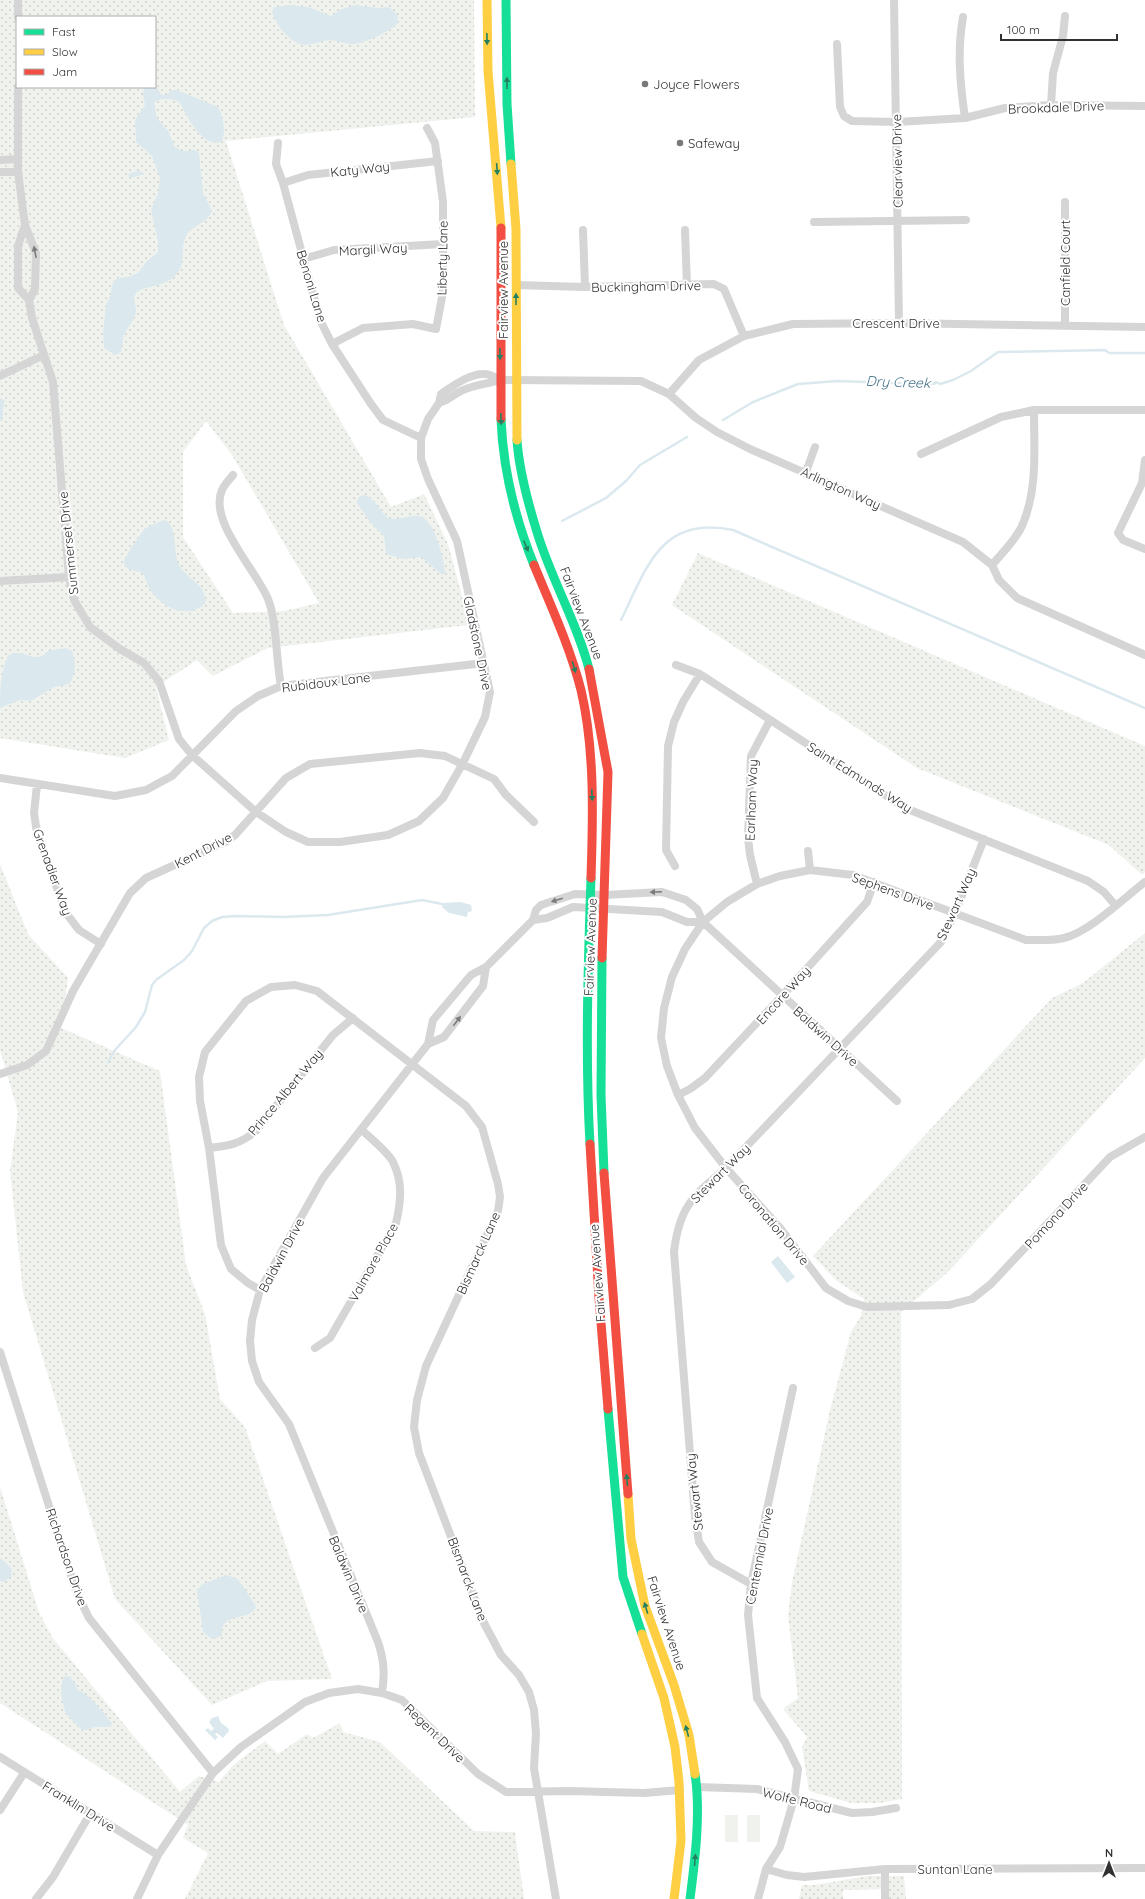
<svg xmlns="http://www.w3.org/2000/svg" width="1145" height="1899" font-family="Quicksand,sans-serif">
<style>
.grass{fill:url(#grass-dots);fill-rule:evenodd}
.pitch{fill:#f0f3ed}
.water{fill:#dbe9ef}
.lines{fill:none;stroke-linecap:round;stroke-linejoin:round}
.stream{stroke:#dbe9ef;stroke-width:2.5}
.street{stroke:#d5d5d5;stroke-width:8}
.fast{stroke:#16e098;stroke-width:9}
.slow{stroke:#ffcf43;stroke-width:9}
.jam{stroke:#f24e42;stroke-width:9}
.oneway{fill:#25805f}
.oneway2{fill:#7b7b7b}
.poi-dot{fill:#797979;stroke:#fff;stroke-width:1.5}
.labels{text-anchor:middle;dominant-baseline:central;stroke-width:4;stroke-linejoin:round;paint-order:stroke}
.poi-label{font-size:13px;fill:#313131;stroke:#fff;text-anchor:start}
.street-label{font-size:13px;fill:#313131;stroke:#fff}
.water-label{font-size:14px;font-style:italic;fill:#46748c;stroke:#fff}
</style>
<defs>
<pattern id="grass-dots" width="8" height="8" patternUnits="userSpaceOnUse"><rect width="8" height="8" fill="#f0f3ed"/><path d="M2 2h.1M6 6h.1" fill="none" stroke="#ced1cc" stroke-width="1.8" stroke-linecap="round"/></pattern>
</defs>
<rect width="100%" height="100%" fill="#fff"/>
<path class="grass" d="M0 0H474L475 117 226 141 284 325 391 507 424 494 448 544 461 592 468 625 268 648 213 676 197 660 156 687 169 740 125 758 0 738ZM17 17H155V87H17ZM206 421 232 455 319 603 284 611 233 613 183 537V452Z
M698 553 1145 746V872L1142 875 1109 845 917 768 672 605Z
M0 864 28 934 68 978 61 1028 160 1071 186 1265 205 1314 220 1399 245 1427 332 1679 267 1681 212 1705 115 1599 23 1292 10 1171 18 1112 0 1050Z
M1145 933V1058L947 1273 901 1312 902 1799 880 1803H851L809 1791 802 1747 807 1737 783 1709 798 1698 788 1616 792 1582 830 1410 851 1332 861 1316 864 1299 837 1281 813 1256 1052 998 1083 983Z
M0 1487 39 1612 52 1637 180 1792 199 1776 219 1782 233 1765 265 1741 278 1754 307 1734 313 1738 340 1723 343 1732 380 1742 474 1831 515 1832 524 1899H185L208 1853 183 1838 188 1825 0 1703Z
M868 1876H904L906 1899H889V1889L843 1890V1899H799L802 1885H814Z"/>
<path class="pitch" d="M725 1815H738V1842H725Z
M747 1815H760V1842H747Z"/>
<path class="water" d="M291 5 308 7 331 16 342 9 355 5 378 8 389 7 397 14 398 22C393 31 361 45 351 44 344 44 337 40 330 40 321 41 313 45 305 45 290 44 275 24 272 11L274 7Z
M155 86 162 95H166L172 90H177L218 107C223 116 227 133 221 142 201 147 188 117 180 103 173 98 161 98 154 102L157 118 168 131 175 147 183 151 195 150 199 153 203 193 212 211C208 224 190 225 185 238 179 256 189 266 170 280 160 287 143 286 136 293 132 298 136 305 136 311 135 320 129 325 125 333 122 339 123 347 120 353L115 355 104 348 103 333 106 305 110 296 113 282 118 278 128 277 138 273 147 261 158 252V241L151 210 158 193 160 178 152 156 136 142 135 120 145 105 143 95 144 87Z
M139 171 145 174 131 178 128 176 130 173Z
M0 398 6 401 4 403 2 421H0Z
M363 495C374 496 380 511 388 518 399 521 412 513 422 517 435 523 445 561 445 574H441L421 557 403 559 386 554 384 536 370 522 357 503 358 498Z
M163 520 167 521C176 528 174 548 177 559 181 578 209 583 205 604 185 620 164 608 150 590 147 585 146 579 143 573L128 569 124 564C124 555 139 538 144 529Z
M66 648 72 651C76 661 76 676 69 684L54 687 31 701 20 700 0 708C0 690 0 673 8 656 23 645 34 667 48 651Z
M461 902 471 905 472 911 468 912 467 917 449 913 442 907 443 903Z
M778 1256 795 1277 787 1283 771 1262Z
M0 1558C7 1564 14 1567 11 1577L3 1582 0 1581Z
M226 1575 238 1579 256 1606C251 1623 219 1610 222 1636L212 1639 203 1632 197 1590 203 1584Z
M69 1676 75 1683 77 1689C92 1697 101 1710 112 1723L111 1727H95L83 1731 66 1714 64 1708 61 1695 62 1682 64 1677Z
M218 1716 221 1723 228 1728 229 1731 223 1738 217 1733 215 1734 218 1737 215 1740 205 1730 208 1728 211 1731 214 1729 209 1722 212 1718Z"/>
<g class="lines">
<path class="stream" d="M723 420 753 402 798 384 837 381 919 384H924L926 382 934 384 936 382 940 384 953 380 971 371 998 352 1105 350 1109 353H1145
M562 521 606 498 626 481 640 465 687 437
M621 620C647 567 661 515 733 530L1145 708
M108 1062 115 1050 136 1027 145 1012 152 985 156 980 184 960 192 951 204 928 212 921 222 917 237 916 283 917 328 915 422 900 442 904"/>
<path class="street" d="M18 0V17
M894 0 899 323
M963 17C957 51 960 84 965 118
M837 44 840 107 844 116 852 121 897 122 965 118 1005 108 1051 105 1145 106
M18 87V172L25 225 36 253 35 289 29 300
M1051 105 1053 73 1063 36 1065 16
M278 143 276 164 283 183 320 320 332 344 371 404 383 420 421 438
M0 160 18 159
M0 172H18
M283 183 308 175 438 161
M1065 202V325
M814 222 966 220
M25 225 18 246V288L29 300 32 318 53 382 69 577 74 600 90 627 120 649 144 663 159 681 179 739 192 755 256 812 286 832 308 842H340L388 835 419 821 443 798 463 763 485 717 490 692 457 541 428 479 421 459V438L428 419 439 403 441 394C453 386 470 373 485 374 490 374 496 378 500 380
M583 230 585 287
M685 230 687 285
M303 259 334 250 443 244
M516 285 585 287 714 284 724 289 744 336
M332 344 363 328 413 324 436 329 443 292V202L435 143 427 128
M0 376 44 355
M669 394 699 360 744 336 793 324 899 323 1145 327
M439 403C450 400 452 395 461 391 473 385 487 384 500 380L641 381 669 394 696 418 717 432 750 449 963 542 992 565 999 580 1017 598 1145 655
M921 454 1001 417 1034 410H1145
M1145 460 1142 483 1118 533 1123 540 1145 549
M806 472 815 447
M233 475C230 479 224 485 222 490 208 521 257 571 268 599 277 621 276 661 281 686
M992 565C1002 553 1015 541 1022 526 1038 489 1034 450 1034 410
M0 581 69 577
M676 665 700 674 905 808 1088 881 1104 892 1115 905
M0 778 115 796 146 790 172 776 236 711 258 696 281 686 484 663
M37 785 34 813 37 833 66 913 79 930 101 944
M808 851 810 870
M675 866 666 850 668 746 674 722 683 702 700 674
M1145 882C1123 899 1089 932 1064 938 1052 941 1039 940 1026 940L853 875 810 870 780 876 757 884 727 902 703 922 685 949 672 977 664 1008 661 1038 667 1066 678 1095 695 1128 726 1168 780 1228 826 1288 848 1301 867 1307 949 1305 972 1299 991 1284 1110 1157 1145 1137
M757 884 750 855 748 838 751 756 770 720
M533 920 547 918 573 907 662 912 687 922H703
M428 1044 444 1037 483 986 486 967
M0 1074 27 1065 46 1051 73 991 130 893 146 878 227 841 235 835 286 778 310 764 420 753 445 756 494 779 506 795 534 822
M678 1095 690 1089 705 1078 782 996 867 902 874 882
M209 1148C229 1146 240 1144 256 1131L333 1035 353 1018
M260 1290 248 1283 231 1269 221 1245 209 1148 200 1101 199 1077 205 1052 246 1001 271 987 295 985 317 991 466 1106 482 1127 498 1184 500 1197 498 1211 426 1366 417 1400 414 1427 419 1453 484 1623 501 1655 519 1675 529 1692 534 1710 536 1733 534 1768 556 1899
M315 1348 330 1338 396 1223C401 1202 403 1182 393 1162 388 1152 370 1138 361 1129
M0 1352 76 1591 89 1618 213 1773
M751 1584 712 1562 699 1542 695 1516 674 1252C679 1207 693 1196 726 1168L941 942 955 913 984 839
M382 1693C385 1674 384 1660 378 1642L289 1424 259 1382 252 1361 250 1341 252 1320 260 1290 323 1178 428 1044 433 1020 471 975 486 967 533 920 536 910 541 905 575 894 605 895 662 892 686 900 697 909 703 922 897 1101
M0 1757 158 1855
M697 1787 757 1789 852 1813 872 1812 896 1808
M0 1810 24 1773
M766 1869 787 1875 804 1877 885 1869 1145 1868
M36 1899 53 1877 90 1814
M137 1899 158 1855 213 1773 241 1747 305 1702 329 1693 358 1689 382 1693 402 1700 478 1774 506 1792 569 1791 644 1793 680 1790
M758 1899 766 1869 780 1847 794 1799 798 1769 785 1742 757 1698 748 1615 751 1584 793 1388
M885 1899V1869"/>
<path class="fast" d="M506 0 507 104 511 164
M501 419C503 470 515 518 534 565
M517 440C519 471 528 503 537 532 551 579 577 622 589 669
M602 958 601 1095 604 1173
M590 1144C585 1055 588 967 591 878
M608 1409 623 1577 642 1634
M690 1899C695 1860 701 1813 695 1774"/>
<path class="slow" d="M487 0 488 71 501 228
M511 164 516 229 517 440
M628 1494 631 1539 645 1606 674 1685 689 1735 695 1774
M642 1634 664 1698 675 1747 679 1782 681 1841 674 1899"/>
<path class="jam" d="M501 228V419
M534 565C551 606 570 647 581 690 595 749 593 818 591 878
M589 669 608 772 602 958
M590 1144 599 1298 608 1409
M604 1173 628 1494"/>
</g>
<defs><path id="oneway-solid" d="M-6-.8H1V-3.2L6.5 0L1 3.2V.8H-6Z"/></defs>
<g class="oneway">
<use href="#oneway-solid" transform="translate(487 39) rotate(89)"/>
<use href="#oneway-solid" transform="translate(507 83) rotate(-90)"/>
<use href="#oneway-solid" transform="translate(497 169) rotate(86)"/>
<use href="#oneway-solid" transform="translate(516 299) rotate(-90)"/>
<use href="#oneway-solid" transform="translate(500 354) rotate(89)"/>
<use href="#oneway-solid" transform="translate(501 419) rotate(88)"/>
<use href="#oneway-solid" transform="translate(526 546) rotate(67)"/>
<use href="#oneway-solid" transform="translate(574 667) rotate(73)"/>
<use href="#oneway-solid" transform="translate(592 795) rotate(88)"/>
<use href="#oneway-solid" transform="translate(627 1480) rotate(-95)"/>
<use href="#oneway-solid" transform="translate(646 1608) rotate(-107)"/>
<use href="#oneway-solid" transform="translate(687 1731) rotate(-105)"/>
<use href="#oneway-solid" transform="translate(695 1860) rotate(-86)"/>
</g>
<g class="oneway2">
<use href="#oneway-solid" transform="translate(35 252) rotate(-101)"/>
<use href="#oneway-solid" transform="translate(656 892) rotate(178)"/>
<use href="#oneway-solid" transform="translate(557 900) rotate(163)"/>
<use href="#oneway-solid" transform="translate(457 1021) rotate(-53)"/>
</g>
<g class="poi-dot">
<circle cx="645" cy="84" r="4"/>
<circle cx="680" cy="143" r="4"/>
</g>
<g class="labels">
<g class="poi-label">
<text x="653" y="84">Joyce Flowers</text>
<text x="688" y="143">Safeway</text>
</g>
<g class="street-label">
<text transform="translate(1056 107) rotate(-2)">Brookdale Drive</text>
<text transform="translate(897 161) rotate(-91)">Clearview Drive</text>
<text transform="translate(360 169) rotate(-6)">Katy Way</text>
<text transform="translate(373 249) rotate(-3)">Margil Way</text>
<text transform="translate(442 258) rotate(-89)">Liberty Lane</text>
<text transform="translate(1065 263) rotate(-90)">Canfield Court</text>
<text transform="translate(312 286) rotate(73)">Benoni Lane</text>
<text transform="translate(646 286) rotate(-1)">Buckingham Drive</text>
<text transform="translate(503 290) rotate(-90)">Fairview Avenue</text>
<text x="896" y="323">Crescent Drive</text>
<text transform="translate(841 488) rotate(24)">Arlington Way</text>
<text transform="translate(68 543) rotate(-96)">Summerset Drive</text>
<text transform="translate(582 613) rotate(69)">Fairview Avenue</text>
<text transform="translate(478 643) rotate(78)">Gladstone Drive</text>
<text transform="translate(326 682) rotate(-7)">Rubidoux Lane</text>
<text transform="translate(860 777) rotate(32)">Saint Edmunds Way</text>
<text transform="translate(751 800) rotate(-88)">Earlham Way</text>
<text transform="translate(203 850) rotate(-27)">Kent Drive</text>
<text transform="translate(53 872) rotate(70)">Grenadier Way</text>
<text transform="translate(893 891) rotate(20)">Sephens Drive</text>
<text transform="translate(956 904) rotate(-66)">Stewart Way</text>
<text transform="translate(590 947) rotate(-88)">Fairview Avenue</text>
<text transform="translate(783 995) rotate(-48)">Encore Way</text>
<text transform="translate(826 1036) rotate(42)">Baldwin Drive</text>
<text transform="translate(285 1092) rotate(-50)">Prince Albert Way</text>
<text transform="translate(720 1173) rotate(-45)">Stewart Way</text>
<text transform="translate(1056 1215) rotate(-47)">Pomona Drive</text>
<text transform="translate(774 1224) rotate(50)">Coronation Drive</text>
<text transform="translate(478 1253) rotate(-66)">Bismarck Lane</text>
<text transform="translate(281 1255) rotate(-62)">Baldwin Drive</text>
<text transform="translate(373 1262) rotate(-61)">Valmore Place</text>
<text transform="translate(597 1273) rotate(-94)">Fairview Avenue</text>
<text transform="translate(694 1492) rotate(-96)">Stewart Way</text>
<text transform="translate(759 1556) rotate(-79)">Centennial Drive</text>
<text transform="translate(67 1557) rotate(71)">Richardson Drive</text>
<text transform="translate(349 1574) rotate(67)">Baldwin Drive</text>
<text transform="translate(468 1579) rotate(69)">Bismarck Lane</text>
<text transform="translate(667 1623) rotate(72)">Fairview Avenue</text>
<text transform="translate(435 1733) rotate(44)">Regent Drive</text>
<text transform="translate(797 1800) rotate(14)">Wolfe Road</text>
<text transform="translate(79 1806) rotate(32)">Franklin Drive</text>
<text x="955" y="1869">Suntan Lane</text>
</g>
<g class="water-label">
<text transform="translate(898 382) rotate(2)">Dry Creek</text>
</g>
</g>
<rect x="16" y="16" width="140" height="72" fill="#ffffff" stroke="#adadad"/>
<rect x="24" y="29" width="20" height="6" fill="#16e098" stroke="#adadad"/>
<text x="52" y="36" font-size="12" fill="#313131">Fast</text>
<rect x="24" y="49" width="20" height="6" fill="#ffcf43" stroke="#adadad"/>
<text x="52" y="56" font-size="12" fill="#313131">Slow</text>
<rect x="24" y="69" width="20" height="6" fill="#f24e42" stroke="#adadad"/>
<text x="52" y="76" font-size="12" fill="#313131">Jam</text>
<g transform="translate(1109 1863)" stroke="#ffffff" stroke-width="3" paint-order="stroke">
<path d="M0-3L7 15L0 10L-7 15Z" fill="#313131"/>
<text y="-6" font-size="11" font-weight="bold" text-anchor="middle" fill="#313131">N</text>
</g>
<path d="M1001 34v6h116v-6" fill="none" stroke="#313131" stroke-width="2"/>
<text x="1007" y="34" font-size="12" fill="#313131" stroke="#ffffff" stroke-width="3" paint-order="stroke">100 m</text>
</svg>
